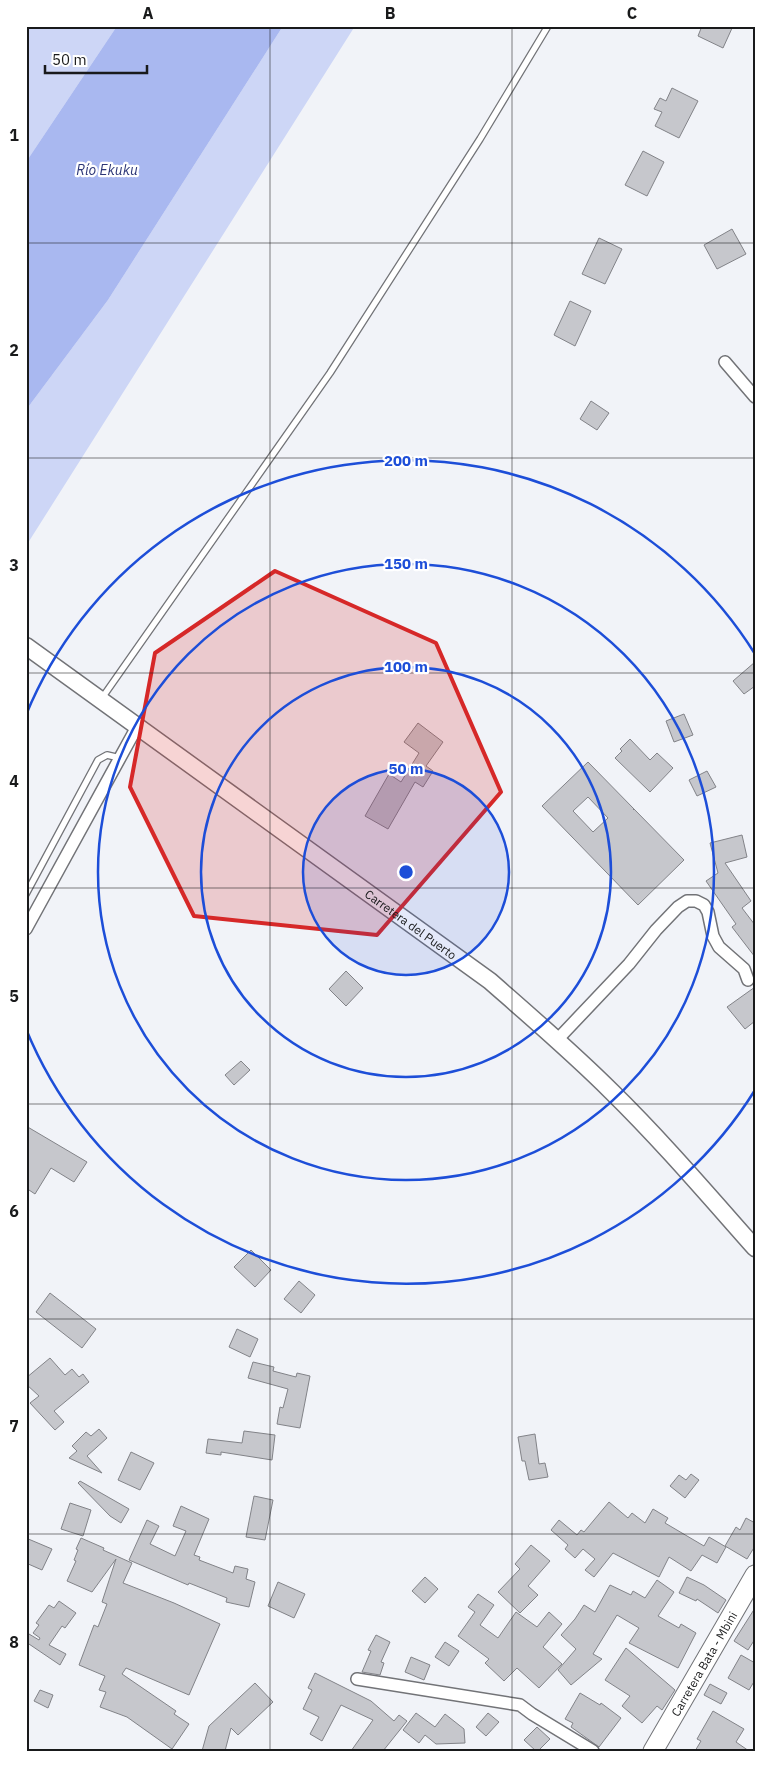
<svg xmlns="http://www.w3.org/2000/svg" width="781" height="1777" font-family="'IBM Plex Sans',sans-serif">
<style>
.green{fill:#cdd6f6}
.water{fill:#a9b8f0}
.building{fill:#c6c7cc;stroke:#828388;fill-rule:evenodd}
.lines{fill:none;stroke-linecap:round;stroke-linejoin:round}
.service-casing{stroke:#727377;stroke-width:8}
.minor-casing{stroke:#727377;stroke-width:14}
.secondary-casing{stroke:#727377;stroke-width:19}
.primary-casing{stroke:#727377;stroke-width:21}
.service{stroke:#fff;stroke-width:5.5}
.minor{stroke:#fff;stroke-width:11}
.secondary{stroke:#fff;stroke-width:16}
.primary{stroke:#fff;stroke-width:19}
.marked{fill:#d62828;fill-opacity:0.2;stroke:#d62828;stroke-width:4;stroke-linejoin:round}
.grid{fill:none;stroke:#191a1b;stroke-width:1;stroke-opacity:0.55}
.ring{fill:none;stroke:#1d4ed8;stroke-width:2.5}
.labels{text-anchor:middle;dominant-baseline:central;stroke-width:4.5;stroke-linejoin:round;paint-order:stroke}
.street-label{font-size:12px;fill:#191a1b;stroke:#fff}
.water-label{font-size:14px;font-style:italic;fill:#2c3677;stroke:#fff}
.centre{fill:#1d4ed8;stroke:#fff;stroke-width:2.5}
.ring-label{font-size:15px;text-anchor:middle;font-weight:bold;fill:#1d4ed8;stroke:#fff;stroke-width:4.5;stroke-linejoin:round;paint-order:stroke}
.neatline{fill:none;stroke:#191a1b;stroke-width:2}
.grid-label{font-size:16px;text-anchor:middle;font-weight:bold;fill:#191a1b}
</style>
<rect width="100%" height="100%" fill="#f1f3f8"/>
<path class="green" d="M26 26H117L26 162Z
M283 26H355L26 546V410L108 300Z"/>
<path class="water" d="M117 26H283L108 300 26 410V162Z"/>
<path class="building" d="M702 26H733L723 48 698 36Z
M672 88 698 101 679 138 655 126 662 112 654 109 660 98 666 101Z
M643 151 664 162 647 196 625 185Z
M732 229 746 254 717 269 704 245Z
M599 238 622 249 605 284 582 274Z
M570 301 591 311 575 346 554 335Z
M591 401 609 413 597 430 580 419Z
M755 662V686L744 694 733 681Z
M684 714 693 735 674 742 666 721Z
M418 723 443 742 426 766 433 771 423 787 415 782 388 829 365 816 389 774 401 782 419 753 404 742Z
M630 739 650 760 657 753 673 768 650 792 615 758 622 751 620 749Z
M588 762 634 809 633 810 634 809 684 860 638 905 542 806ZM588 797 608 818 593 832 573 811Z
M707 771 716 787 697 796 689 780Z
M742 835 747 857 725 863 751 901 742 908 755 925V957L732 927 736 924 706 881 718 873 710 843Z
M346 971 363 988 346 1006 329 989Z
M755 987V1021L745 1029 727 1007Z
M241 1061 250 1070 234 1085 225 1075Z
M26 1126 87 1162 74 1182 51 1168 35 1194 26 1188Z
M251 1250 271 1270 255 1287 234 1267Z
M299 1281 315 1295 301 1313 284 1299Z
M50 1293 96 1329 82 1348 36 1312Z
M237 1329 258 1339 250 1357 229 1347Z
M50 1358 65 1375 72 1369 79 1377 83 1374 89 1382 54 1411 64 1422 55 1430 30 1403 39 1396 26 1384V1378Z
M253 1362 274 1367 273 1371 296 1377 297 1373 310 1376 300 1428 277 1424 280 1407 283 1408 288 1389 248 1378Z
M99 1429 107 1438 87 1456 102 1473 69 1458 77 1451 72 1446 86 1432 91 1436Z
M244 1431 275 1435 272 1460 221 1452V1455L206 1453 208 1439 242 1443Z
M535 1434 539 1464 545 1463 548 1477 529 1480 525 1461H522L518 1437Z
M131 1452 154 1463 140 1490 118 1480Z
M691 1474 699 1480 685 1498 670 1486 679 1475 686 1480Z
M80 1481 129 1509 121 1523 110 1516 78 1483Z
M254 1496 273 1500 265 1540 246 1537Z
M609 1502 628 1518 632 1513 645 1523 653 1509 668 1518 665 1523 704 1546 709 1537 726 1547 717 1563 702 1555 691 1571 669 1557 659 1577 613 1553 594 1577 585 1570 595 1559 583 1549 575 1558 565 1549 568 1545 551 1530 559 1520 577 1535 581 1530 584 1532Z
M70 1503 91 1510 83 1536 61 1529Z
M181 1506 209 1519 194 1555 200 1557 199 1560 233 1573 235 1566 248 1569 246 1579 255 1582 249 1607 226 1602 227 1598 189 1583 188 1585 129 1560 147 1520 159 1526 150 1544 175 1556 186 1531 173 1526Z
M746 1518 755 1523V1546L747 1559 725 1546 736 1527 740 1530Z
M26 1538 52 1549 42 1570 26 1563Z
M81 1538 104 1548 103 1550 132 1563 123 1583 174 1603 220 1624 189 1695 126 1668 122 1674 176 1711 174 1714 189 1724 172 1749 127 1717 100 1707 106 1692 99 1690 105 1676 79 1665 94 1625 98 1627 107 1604 102 1602 116 1559 92 1592 67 1581 76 1561 74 1560 78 1550 76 1549Z
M531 1545 550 1561 528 1586 538 1595 520 1613 498 1592 520 1569 515 1564Z
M425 1577 438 1589 425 1603 412 1591Z
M687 1577 704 1585 726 1600 718 1613 697 1599 696 1601 679 1593Z
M657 1580 674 1592 658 1616 679 1628 681 1624 696 1633 678 1668 629 1643 639 1628 617 1615 593 1654 602 1659 571 1685 558 1670 576 1649 561 1635 575 1619 584 1605 595 1612 610 1585 631 1595 633 1591 645 1598Z
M278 1582 305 1594 294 1618 268 1606Z
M478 1594 494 1605 480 1625 498 1638 516 1612 537 1627 549 1612 562 1624 543 1647 562 1664 539 1688 517 1668 504 1681 485 1663 489 1659 458 1636 475 1612 468 1607Z
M59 1601 76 1613 65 1628 62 1626 49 1645 66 1654 60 1665 26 1642 29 1634 39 1640 40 1638 33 1633 39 1625 36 1623 49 1605 54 1608Z
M755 1608V1639L748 1650 734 1641Z
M376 1635 390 1642 381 1662 384 1663 380 1675 362 1672 371 1651 368 1650Z
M445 1642 459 1651 449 1666 435 1657Z
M626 1648 675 1690 662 1710 657 1706 642 1723 622 1706 630 1696 605 1680Z
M741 1655 755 1663V1680L749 1690 728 1678Z
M411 1657 430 1665 424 1680 405 1672Z
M315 1673 371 1701 394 1721 399 1715 407 1721 383 1751H351L373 1720 341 1705 322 1741 310 1734 319 1717 303 1709 312 1690 308 1688Z
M255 1683 273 1702 238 1735 231 1728 225 1751H202L209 1726Z
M710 1684 727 1693 721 1704 704 1695Z
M40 1690 53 1695 48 1708 34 1701Z
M580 1693 600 1705 601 1703 621 1718 599 1747 571 1727 573 1723 565 1719Z
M713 1711 744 1729 736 1742 749 1751H695L701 1741 697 1739Z
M416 1713 435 1727 445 1714 464 1729 465 1743 436 1744 425 1735 419 1743 403 1730Z
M488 1713 499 1722 486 1736 476 1727Z
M537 1727 550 1739 538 1751H536L524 1740Z"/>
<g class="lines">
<defs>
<path id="service" d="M102 698 330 373 480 139 548 26
M26 894 98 760 107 755 120 758"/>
<path id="minor" d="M725 362 755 397
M26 929 138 725
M557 1040 629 964 656 930 678 907 687 901H696L704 905 708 912 713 936 719 947 744 969 748 980
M357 1679 520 1705 532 1714 593 1751"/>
<g id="secondary">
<path id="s1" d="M26 646 490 981C531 1017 573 1053 611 1091 662 1141 708 1195 755 1248"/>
</g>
<g id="primary">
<path id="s2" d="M653 1751 755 1575"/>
</g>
</defs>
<use href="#service" class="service-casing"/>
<use href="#minor" class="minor-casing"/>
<use href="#secondary" class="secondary-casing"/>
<use href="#primary" class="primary-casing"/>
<use href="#service" class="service"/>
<use href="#minor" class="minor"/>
<use href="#secondary" class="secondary"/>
<use href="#primary" class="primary"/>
</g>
<path class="marked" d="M275 571 436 643 501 792 377 935 194 916 130 787 155 653Z"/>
<path class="grid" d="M270 26V1751M512 26V1751M26 243H755M26 458H755M26 673H755M26 888H755M26 1104H755M26 1319H755M26 1534H755"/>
<circle cx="406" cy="872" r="103" fill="#1d4ed8" fill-opacity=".12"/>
<g class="ring">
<circle cx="406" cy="872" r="103"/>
<circle cx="406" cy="872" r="205"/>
<circle cx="406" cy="872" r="308"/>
<path d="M755 1090A411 411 0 0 1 26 1029M26 715A411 411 0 0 1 755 654"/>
</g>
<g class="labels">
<g class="street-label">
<text stroke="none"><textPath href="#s1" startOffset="475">Carretera del Puerto</textPath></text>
<text stroke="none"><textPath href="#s2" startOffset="101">Carretera Bata - Mbini</textPath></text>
</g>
<g class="water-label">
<text x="107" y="170">Río Ekuku</text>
</g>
</g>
<circle cx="406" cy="872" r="8" class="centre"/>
<g class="ring-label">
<text x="406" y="466">200 m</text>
<text x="406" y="569">150 m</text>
<text x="406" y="672">100 m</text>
<text x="406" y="774">50 m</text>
</g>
<rect width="781" height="1777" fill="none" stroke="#ffffff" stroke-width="55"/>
<path d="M45 65v8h102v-8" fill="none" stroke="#191a1b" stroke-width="2.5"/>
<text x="52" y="65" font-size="15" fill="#191a1b" stroke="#ffffff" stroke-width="4" paint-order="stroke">50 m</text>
<rect x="28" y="28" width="726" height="1722" class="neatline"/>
<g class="grid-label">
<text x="148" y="19">A</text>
<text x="390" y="19">B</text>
<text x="632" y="19">C</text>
<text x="14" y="141">1</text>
<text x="14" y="356">2</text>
<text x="14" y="571">3</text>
<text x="14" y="787">4</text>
<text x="14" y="1002">5</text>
<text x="14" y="1217">6</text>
<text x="14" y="1432">7</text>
<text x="14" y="1648">8</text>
</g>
</svg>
